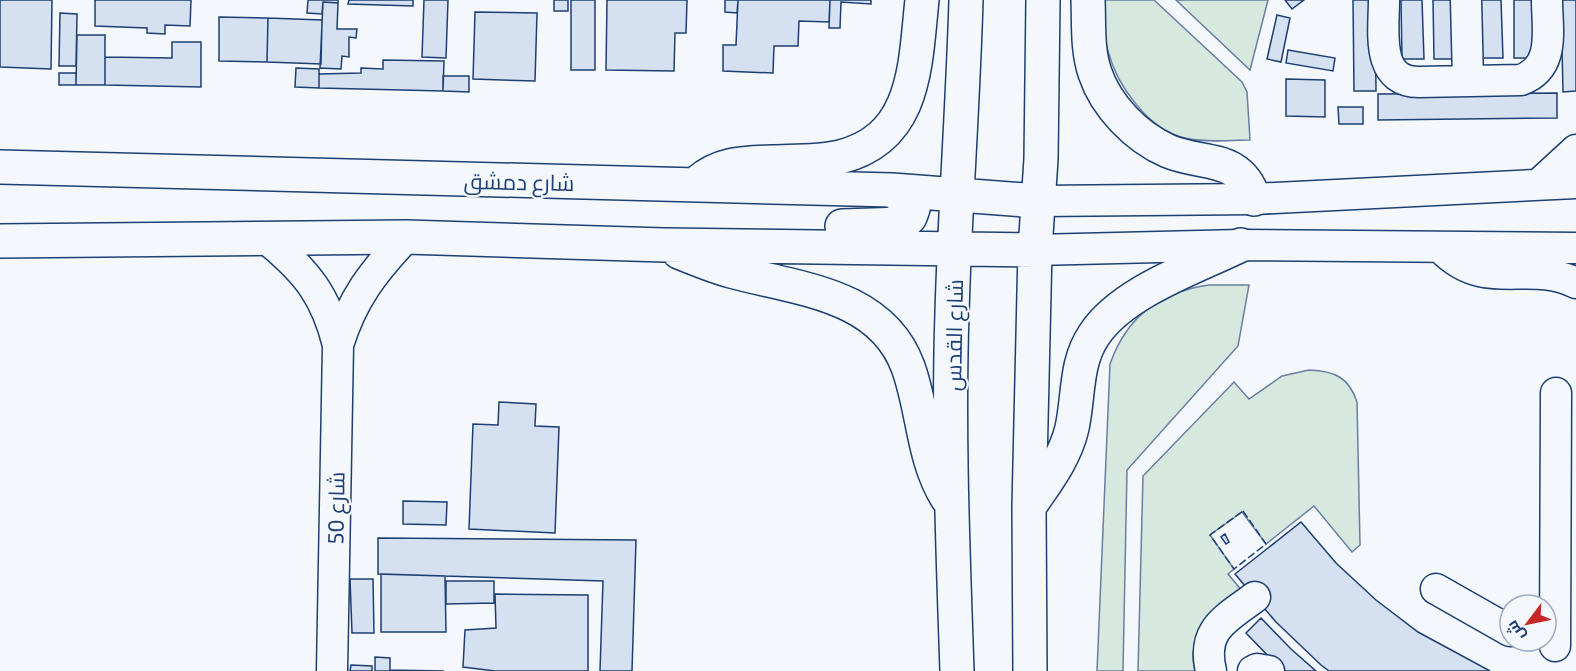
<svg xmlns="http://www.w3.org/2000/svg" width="1576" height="671" font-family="'Exo 2',Cairo,sans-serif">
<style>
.green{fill:#d7e8df;stroke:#687fa3;stroke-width:1.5}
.building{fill:#d5e0f0;stroke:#1d3f73;stroke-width:1.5}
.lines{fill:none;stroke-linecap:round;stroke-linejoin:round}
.minor-casing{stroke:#1d3f73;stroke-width:33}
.major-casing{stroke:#1d3f73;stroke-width:36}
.minor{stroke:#f4f7fb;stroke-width:30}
.major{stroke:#f4f7fb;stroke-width:33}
.fence{stroke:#1d3f73;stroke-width:1.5;stroke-dasharray:8 3;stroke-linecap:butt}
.labels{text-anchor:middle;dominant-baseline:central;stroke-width:4.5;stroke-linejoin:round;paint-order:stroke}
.street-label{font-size:22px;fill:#1d3f73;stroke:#f4f7fb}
</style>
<rect width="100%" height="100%" fill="#f4f7fb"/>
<path class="green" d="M1105 0H1154L1242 82 1247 92 1250 140C1229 140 1206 143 1185 138 1149 130 1117 86 1108 51 1103 35 1105 17 1105 0Z
M1176 0H1268L1250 70Z
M1209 285H1249L1238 346 1127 470 1123 671H1097L1110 364C1127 316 1160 292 1209 285Z
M1309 370C1334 371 1349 377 1357 402L1360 545 1352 552 1314 506 1266 544 1242 512 1210 535 1234 569 1228 574 1243 592C1216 614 1185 631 1195 671H1138L1143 476 1234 382 1249 399 1282 376Z"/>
<path class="building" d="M0 0H52L51 69 0 67Z
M95 0H191L190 26 165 25V34L147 33V28L95 26Z
M308 0H338V3L323 2 322 14 307 13Z
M349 0H413V6L348 4Z
M424 0H448L446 58 422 57Z
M554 0H568V11H554Z
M571 0H595V70H571Z
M607 0H687L686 33H675L674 71 606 70Z
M725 0H738L737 13 725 12Z
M738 0H830L829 22 799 21 798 46H774L773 73 723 71V45H736Z
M830 0H871V4L841 2 840 28H829Z
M1285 0H1304L1292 9Z
M1353 0H1375L1376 91H1354Z
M1401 0H1422L1424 59H1402Z
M1433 0H1454L1456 59H1434Z
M1480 0H1501L1503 58H1481Z
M1514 0H1535V58H1514Z
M1561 0H1576V91L1563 92Z
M323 2 338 3 337 29H357L356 38 349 37V57L342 56 341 69 320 68Z
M475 12 537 13 535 81 473 79Z
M60 13 77 14 76 66H59Z
M1277 15 1290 18 1281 62 1267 59Z
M219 17 268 18 267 62 219 61Z
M268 18 322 20 321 64 267 62Z
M77 35H105V85H76Z
M172 42H201V87L105 85V57L172 58Z
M1288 50 1335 58 1333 71 1286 63Z
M383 60 444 61 443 91 319 88V74L361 73V68L383 69Z
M296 68 319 69V88L295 87Z
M59 73H76V85H59Z
M443 76H469V92L443 91Z
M1286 79 1325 80V117L1286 116Z
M1557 93V118L1378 120V94Z
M1338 107H1363V124H1339Z
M499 402 536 404 535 426 559 427 555 533 469 529 473 424 498 425Z
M403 501 447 502 446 525 403 524Z
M1301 522 1336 563 1376 600 1418 632 1490 671H1329L1321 665 1276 622 1235 574Z
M1225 534 1229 542 1226 544 1221 537Z
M378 538 636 540 632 671H600L603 581 378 574Z
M381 574 445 576 446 632H381Z
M350 579H373L374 633H352Z
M446 581H494V603L446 604Z
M495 594 588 595V671H495L463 667 465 630 496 628Z
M1261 618 1291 649 1316 671H1284L1278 666 1246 633Z
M375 657 390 658V670L444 671H375Z
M351 665 372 666V671H350Z"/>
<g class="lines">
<defs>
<path id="minor" d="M1384 0C1384 31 1375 82 1419 82L1521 80C1556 67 1547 30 1547 0
M1466 0 1468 81
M1539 184 1576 150
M1038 201 1254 199 1576 183
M268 240C307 272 326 296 338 345L332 671
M1441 248C1486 294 1527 259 1576 283
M1035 250 1241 245 1576 248
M338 345C352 299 373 272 406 237
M1436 589 1510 631
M1555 646 1556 393
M1211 671C1201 629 1226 619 1255 597
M1253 671 1257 669 1269 671"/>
<path id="major" d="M1088 0C1089 24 1087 50 1095 73 1106 106 1136 137 1168 151 1204 166 1240 154 1254 199
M0 167 892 190 1038 201
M698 182C720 163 743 163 771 162 793 161 818 162 840 157 917 138 915 64 922 0
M842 226 903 224 910 217 913 209 909 202 892 190
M0 241 406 237 664 245 1035 250
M679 252C696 259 713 266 731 271 796 289 881 293 908 367 924 411 922 457 947 498
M1029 507C1046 482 1065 458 1072 428 1079 396 1075 363 1094 335 1122 292 1196 267 1241 245
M957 671C953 552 948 432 952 313 955 208 963 104 966 0
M1030 671 1029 507 1035 250 1041 159 1043 0"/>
</defs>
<use href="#minor" class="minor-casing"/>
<use href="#major" class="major-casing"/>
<use href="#minor" class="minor"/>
<use href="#major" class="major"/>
<path class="fence" d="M1243 511 1266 544 1234 569 1210 535Z"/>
</g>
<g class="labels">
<g class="street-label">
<text transform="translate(519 181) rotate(1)">شارع دمشق</text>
<text transform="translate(953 335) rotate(-89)">شارع القدس</text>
<text transform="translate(335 508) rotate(-89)">شارع 50</text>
</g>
</g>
<g transform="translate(1528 623) rotate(238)"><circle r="28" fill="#f4f7fb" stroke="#9eadc5" stroke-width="1.5"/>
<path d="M0-4.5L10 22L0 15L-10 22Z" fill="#c62828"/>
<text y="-9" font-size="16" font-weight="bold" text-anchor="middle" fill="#1d3f73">ش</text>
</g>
</svg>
